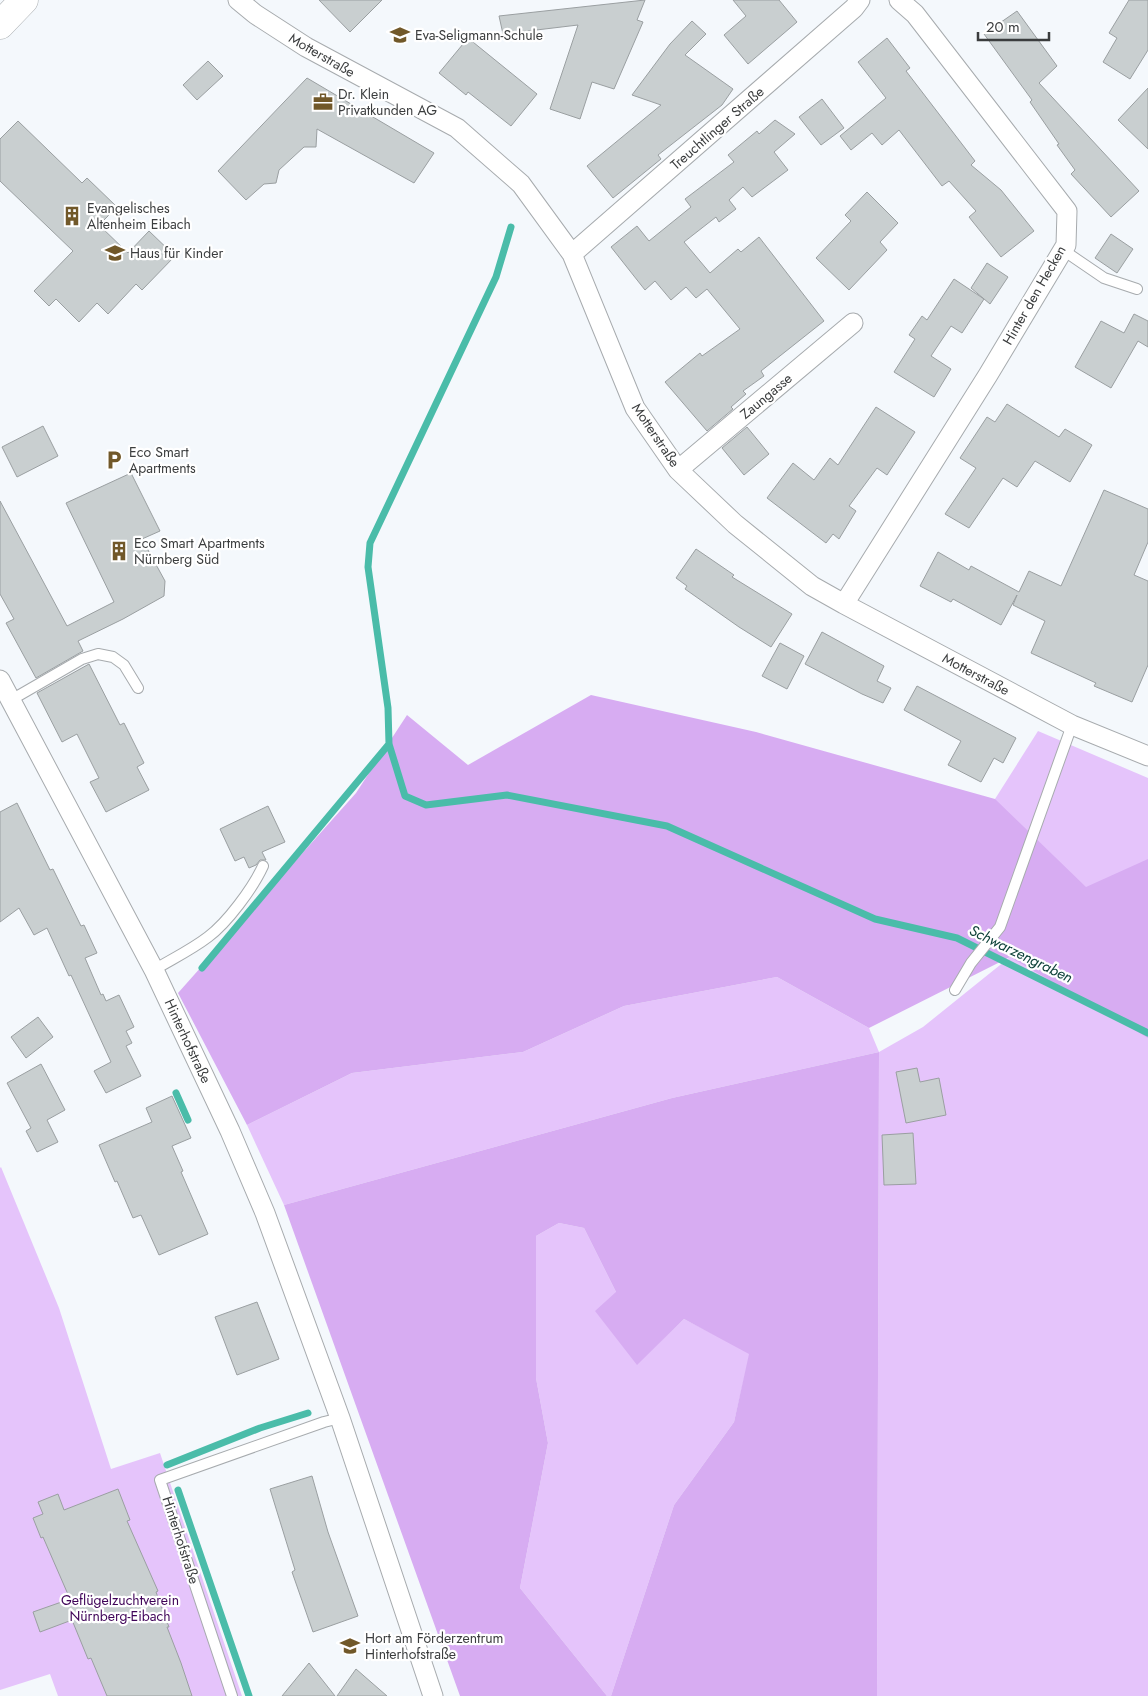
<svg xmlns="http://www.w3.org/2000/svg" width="1148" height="1696" font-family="Jost,sans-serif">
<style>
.green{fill:#e5c4fb}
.forest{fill:#d7acf2}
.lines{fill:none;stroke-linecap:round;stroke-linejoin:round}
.stream{stroke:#4abca9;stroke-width:7}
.building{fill:#c9cfd0;stroke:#9a9fa1}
.service-casing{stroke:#a7abae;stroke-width:12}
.minor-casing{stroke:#a7abae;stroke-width:21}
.primary-casing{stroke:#a7abae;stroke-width:29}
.service{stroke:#fff;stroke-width:10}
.minor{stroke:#fff;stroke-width:19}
.primary{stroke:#fff;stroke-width:28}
.labels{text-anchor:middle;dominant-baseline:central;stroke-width:4.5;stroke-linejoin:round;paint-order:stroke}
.poi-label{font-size:14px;fill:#3b3d3e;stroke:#fff;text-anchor:start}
.street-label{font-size:14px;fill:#3b3d3e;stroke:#fff}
.park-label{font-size:14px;fill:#3f0358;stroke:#fff}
.water-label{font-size:15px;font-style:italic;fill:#0f423a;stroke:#fff}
</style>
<rect width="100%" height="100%" fill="#f4f8fc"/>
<path class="green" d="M1038 731 1148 778V1696H877L879 1052 672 1098 284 1205 247 1125 352 1073 523 1052 624 1006 777 977 869 1028 879 1052 923 1027 1010 957 995 799Z
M1 1167 59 1308 111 1469 160 1453 242 1696H58L50 1674 0 1690V1168Z
M559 1223 584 1228 616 1292 637 1364 684 1319 750 1353 734 1422 674 1505 611 1696H607L520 1588 548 1443 536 1378V1236Z"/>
<path class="forest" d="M591 695 756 732 995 799 1086 887 1148 859V1038L1010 957 869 1028 777 977 624 1006 523 1052 352 1073 247 1125 178 993 356 793 407 715 468 765Z
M879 1052 877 1696H611L674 1505 734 1422 749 1354 684 1319 637 1365 595 1311 616 1292 584 1228 559 1223 536 1236V1378L548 1443 520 1588 607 1696H460L284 1205 672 1098Z"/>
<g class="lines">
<path class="stream" d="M511 227 496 277 370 543 368 567 388 708 389 744 405 796 426 805 507 795 667 826 875 919 957 938 1148 1033
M202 968 389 744
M176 1093 188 1120
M167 1465 260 1428 308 1413
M178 1490 249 1696"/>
</g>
<path class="building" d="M319 0H382L350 32Z
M645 0 637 20 643 22 614 89 592 82 580 119 550 109 578 25 503 34 499 16Z
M733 0H779L797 22 748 64 724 35 746 16Z
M1129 0H1148V50L1130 79 1103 62 1117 38 1109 33Z
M1017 11 1057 66 1039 83 1139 191 1111 217 1071 174 1075 170 1057 145 1059 144 1030 102 1032 100 984 34Z
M692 21 706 34 685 55 733 89 722 105 658 155 661 159 613 198 587 166 661 105 632 95 670 44Z
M468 38 537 94 511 126 468 92 466 95 439 73Z
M887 38 910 68 906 71 975 161 971 165 1001 190 1034 231 1001 257 969 217 976 211 949 181 942 186 899 130 882 145 872 133 851 150 840 136 886 98 858 62Z
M208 61 223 76 197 100 183 85Z
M307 78 434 153 414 183 317 129 316 147H304L279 170 276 183 264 184 246 200 218 171Z
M1148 88V149L1118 120Z
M822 99 844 128 821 145 799 117Z
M775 120 795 134 774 152 788 170 752 197 743 187 729 200 736 209 719 222 716 217 684 242 710 273 738 249 741 252 759 237 824 321 761 371 764 376 743 391 746 394 731 407 733 409 707 431 665 382 700 353 702 356 740 329 707 289 696 298 686 287 671 300 655 281 645 290 611 247 637 226 649 241 691 207 685 199 734 162 728 155 757 131 759 134Z
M18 121 82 183 87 178 117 207 99 225 128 253 149 231 175 256 142 290 136 284 108 314 97 303 79 322 56 299 49 306 34 291 73 251 0 181V139Z
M867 192 898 223 880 242 887 250 849 290 816 258 851 221 845 215Z
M1111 234 1133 249 1117 273 1095 258Z
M987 263 1008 277 990 304 971 288Z
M954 279 984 299 962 333 951 326 931 356 951 369 934 397 894 372 915 339 909 335 922 316 927 320Z
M1134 314 1148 321V347L1138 341 1111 388 1075 367 1101 321 1124 333Z
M1007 404 1059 437 1065 429 1092 445 1070 482 1035 461 1017 487 1003 478 969 528 945 514 976 468 960 458 987 417 995 422Z
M876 407 915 432 887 475 877 468 849 506 856 511 839 539 833 534 826 543 767 498 793 463 814 480 830 458 838 465Z
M43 426 58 456 17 477 2 447Z
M747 427 769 454 744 475 722 448Z
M131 473 160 531 142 539 165 581 164 596 123 619 78 641 83 651 36 678 6 623 14 619 0 594V501L67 626 114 602 66 503Z
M1104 490 1148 509V542L1134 575 1148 581V665L1132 702 1094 686 1096 683 1031 653 1045 621 1013 605 1017 595 1001 625 953 599 951 602 920 586 938 552 969 570 971 566 1019 592 1029 571 1061 586Z
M696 549 734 575 732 577 792 614 771 647 739 627 685 589 687 586 676 578Z
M822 632 884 666 877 681 891 688 883 703 862 694 805 664Z
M780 643 804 656 787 689 762 676Z
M89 664 120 725 124 723 144 763 137 767 149 790 106 812 90 782 99 778 77 734 62 742 37 693Z
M917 686 1016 738 1003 763 994 758 981 782 948 765 961 741 904 710Z
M17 803 50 870 53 869 81 926 84 925 97 953 85 958 101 995 103 994 106 1001 119 995 134 1027 126 1031 132 1043 126 1046 141 1076 106 1093 94 1071 111 1062 71 975 69 976 47 928 34 935 19 908 0 922V812Z
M268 806 285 842 262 852 266 860H260L256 865 249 868 244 857 235 861 220 829Z
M38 1017 53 1037 26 1058 11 1037Z
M41 1064 65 1110 47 1120 58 1142 37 1152 26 1131 31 1128 7 1083Z
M917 1068 920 1082 939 1078 946 1115 906 1123 896 1072Z
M172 1096 191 1138 172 1146 183 1171 181 1172 208 1234 159 1255 141 1215 133 1218 117 1181 115 1182 99 1145 152 1122 146 1108Z
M913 1133 916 1184 884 1185 882 1135Z
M257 1302 279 1359 237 1375 215 1317Z
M312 1476 328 1532 358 1616 313 1632 292 1572 295 1570 270 1489Z
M118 1489 130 1520 127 1521 158 1591 156 1592 169 1627H167L181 1663 192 1696H107L91 1658 88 1659 72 1620 40 1632 33 1612 70 1599 43 1537 41 1538 33 1518 43 1514 38 1502 58 1494 64 1510Z
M309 1663 335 1696H282Z
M356 1669 387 1696H337Z"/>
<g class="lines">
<defs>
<path id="service" d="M1063 250 1104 278 1137 289
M11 700 82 659 98 654 113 657 124 665 138 688
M154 970C172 959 191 950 208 937 227 923 253 888 263 866
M955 990 971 963 1000 927 1072 725
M232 1696 160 1480 324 1422 340 1418"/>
<path id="minor" d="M238 0 255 14 306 47 457 128 521 184 572 254 635 408 678 470 735 524 812 586 844 604 1072 725 1148 756
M572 254 854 8 860 0
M678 470 853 323
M844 604 988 375 1066 245 1067 211 915 14 899 0
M0 680 154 970 230 1131 265 1213 340 1418 433 1696"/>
<path id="primary" d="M0 25 24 0"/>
</defs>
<use href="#service" class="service-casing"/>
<use href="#minor" class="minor-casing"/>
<use href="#primary" class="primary-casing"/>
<use href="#service" class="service"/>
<use href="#minor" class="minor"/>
<use href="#primary" class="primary"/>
</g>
<defs>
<symbol id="school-bare" viewBox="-9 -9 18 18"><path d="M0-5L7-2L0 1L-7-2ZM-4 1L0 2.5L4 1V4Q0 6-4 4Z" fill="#715829" stroke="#fff" stroke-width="2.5" paint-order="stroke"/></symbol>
<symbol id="office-bare" viewBox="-9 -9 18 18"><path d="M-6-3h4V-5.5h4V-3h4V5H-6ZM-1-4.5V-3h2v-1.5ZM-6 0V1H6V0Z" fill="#715829" stroke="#fff" stroke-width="2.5" paint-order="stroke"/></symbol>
<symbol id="building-bare" viewBox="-9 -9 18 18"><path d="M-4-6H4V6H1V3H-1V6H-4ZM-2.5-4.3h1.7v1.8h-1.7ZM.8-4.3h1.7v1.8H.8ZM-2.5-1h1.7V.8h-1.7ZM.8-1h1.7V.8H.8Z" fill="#715829" stroke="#fff" stroke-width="2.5" paint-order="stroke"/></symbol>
<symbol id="parking-bare" viewBox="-9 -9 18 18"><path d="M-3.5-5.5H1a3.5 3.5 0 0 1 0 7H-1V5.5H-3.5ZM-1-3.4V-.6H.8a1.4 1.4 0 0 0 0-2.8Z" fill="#715829" stroke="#fff" stroke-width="2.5" paint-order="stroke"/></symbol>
</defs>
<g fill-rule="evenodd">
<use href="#school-bare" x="386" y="21" width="28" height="28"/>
<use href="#office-bare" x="309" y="88" width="28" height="28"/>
<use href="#building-bare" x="58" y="202" width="28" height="28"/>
<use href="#school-bare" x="101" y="239" width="28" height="28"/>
<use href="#parking-bare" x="100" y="446" width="28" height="28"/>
<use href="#building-bare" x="105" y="537" width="28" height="28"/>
<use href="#school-bare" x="336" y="1632" width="28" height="28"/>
</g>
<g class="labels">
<g class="poi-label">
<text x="415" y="35">Eva-Seligmann-Schule</text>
<text x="338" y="94">Dr. Klein<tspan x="338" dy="16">Privatkunden AG</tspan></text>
<text x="87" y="208">Evangelisches<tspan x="87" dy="16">Altenheim Eibach</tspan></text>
<text x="130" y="253">Haus für Kinder</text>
<text x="129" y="452">Eco Smart<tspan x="129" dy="16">Apartments</tspan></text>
<text x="134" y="543">Eco Smart Apartments<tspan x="134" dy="16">Nürnberg Süd</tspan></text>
<text x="365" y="1638">Hort am Förderzentrum<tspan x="365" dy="16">Hinterhofstraße</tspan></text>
</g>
<g class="street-label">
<text transform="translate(322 55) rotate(30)">Motterstraße</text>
<text transform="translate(717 128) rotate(-41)">Treuchtlinger Straße</text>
<text transform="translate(1034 295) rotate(-60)">Hinter den Hecken</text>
<text transform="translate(766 396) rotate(-40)">Zaungasse</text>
<text transform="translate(656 435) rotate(56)">Motterstraße</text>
<text transform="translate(976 674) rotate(28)">Motterstraße</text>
<text transform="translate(188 1041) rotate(65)">Hinterhofstraße</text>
<text transform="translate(181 1540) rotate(72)">Hinterhofstraße</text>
</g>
<g class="park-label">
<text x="120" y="1600">Geflügelzuchtverein<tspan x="120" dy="16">Nürnberg-Eibach</tspan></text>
</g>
<g class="water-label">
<text transform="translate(1021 954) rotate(26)">Schwarzengraben</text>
</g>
</g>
<path d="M978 32v8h71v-8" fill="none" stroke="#3b3d3e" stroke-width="2.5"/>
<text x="986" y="32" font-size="15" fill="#3b3d3e" stroke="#ffffff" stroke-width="4" paint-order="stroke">20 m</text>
</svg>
